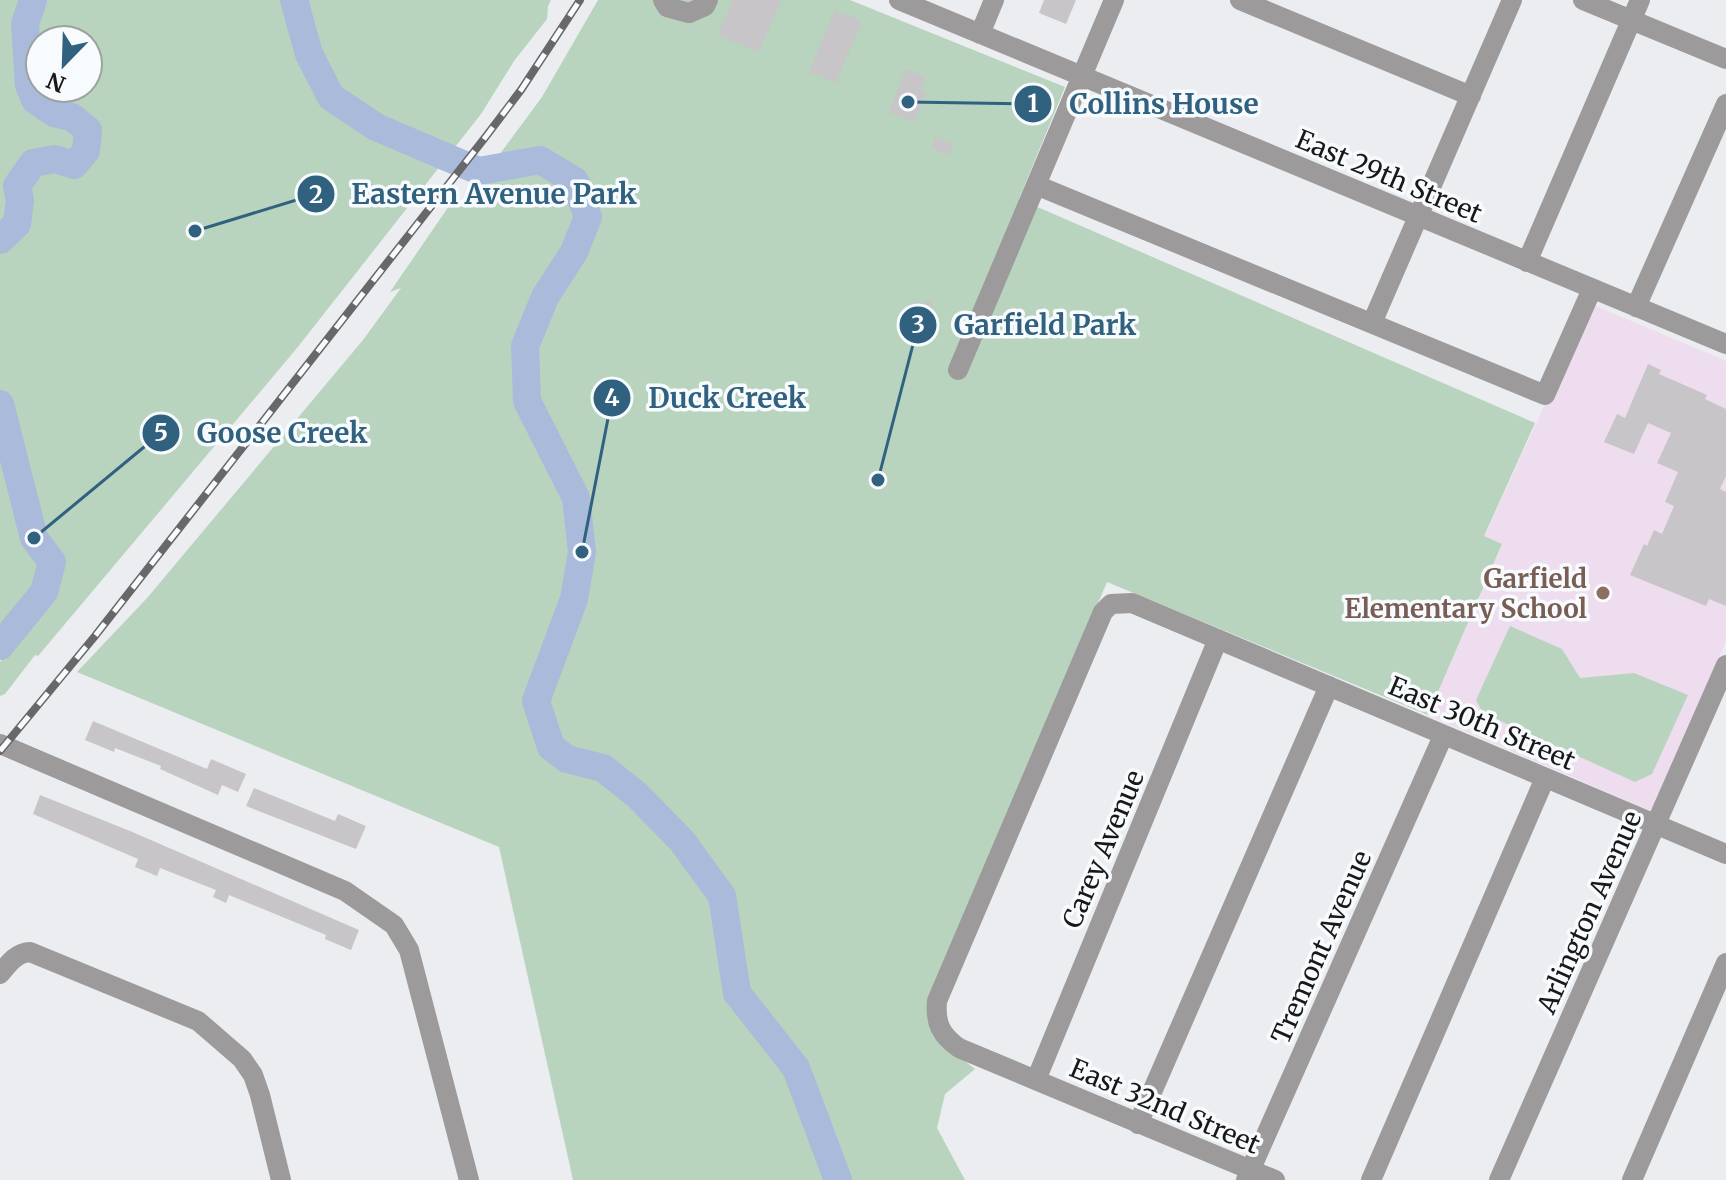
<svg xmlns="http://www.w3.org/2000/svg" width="1726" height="1180" font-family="Merriweather,serif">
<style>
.education{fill:#ede}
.green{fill:#b8d3be;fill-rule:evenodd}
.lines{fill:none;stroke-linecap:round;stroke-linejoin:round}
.river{stroke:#a9badb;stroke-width:28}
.building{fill:#c7c5c8}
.minor{stroke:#9c9a9a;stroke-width:20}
.rail-casing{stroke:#68686a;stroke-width:8}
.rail{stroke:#f8fbfe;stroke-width:5;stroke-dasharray:15;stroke-linecap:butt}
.education-dot{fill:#8d6e63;stroke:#f8fbfe;stroke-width:3}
.labels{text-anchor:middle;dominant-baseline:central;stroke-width:7;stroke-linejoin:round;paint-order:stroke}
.street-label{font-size:26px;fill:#181819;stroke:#f8fbfe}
.education-label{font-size:26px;font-weight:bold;fill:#785e54;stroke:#f8fbfe;text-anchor:end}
.leader{fill:none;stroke:#30617f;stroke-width:3}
.callout-dot{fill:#30617f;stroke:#f8fbfe;stroke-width:3}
.mark-label{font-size:24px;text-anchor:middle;font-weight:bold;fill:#fff}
.callout-label{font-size:28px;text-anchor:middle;font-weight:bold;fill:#30617f;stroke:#f8fbfe;stroke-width:7;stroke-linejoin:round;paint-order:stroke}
</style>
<rect width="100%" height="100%" fill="#ebedf0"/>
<path class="education" d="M1591 304 1726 361V641L1651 811 1428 715 1502 545 1484 537Z"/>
<path class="green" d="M0 0H551L548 6 547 19 514 61 481 114 297 348 38 656 35 655 5 694 0 696V662L12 646 0 641ZM40 40H88V88H40Z
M598 0H850L1065 87 1019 199 1535 423 1484 536 1502 544 1428 715 1107 582 927 1006 933 1036 975 1069 945 1094 937 1128 965 1180H573L499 847 77 672 148 597 363 340 401 288 390 292 449 206 465 201 542 97Z
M1510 626 1562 649 1580 678 1634 673 1688 695 1652 774 1635 782 1483 713 1476 700Z"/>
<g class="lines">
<path class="river" d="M294 0 309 54 331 97 376 127 479 171 540 160 575 181 588 217 574 252 545 297 525 346 527 401 576 498 582 552 574 599 536 701 551 747 567 759 603 768 637 795 682 841 722 896 737 993 796 1068 838 1180
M0 240 17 224 20 200 17 186 33 163 55 159 74 165 86 151 88 130 72 117 54 113 35 100 29 85 25 24 33 0
M0 404 34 538 52 562 44 592 0 646"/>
</g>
<path class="building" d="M733 0H781L759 52 718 35Z
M1044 0H1076L1066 24 1039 13Z
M835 10 862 21 836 83 809 72Z
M906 69 926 77 921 89 927 92 914 122 889 112Z
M935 137 953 144 948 155 931 148Z
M932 301 934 314 916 317 914 303Z
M1648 364 1661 370 1659 374 1707 395 1705 399 1726 409V476L1720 489 1726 492V606L1709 599 1706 606 1630 575 1644 544 1647 546 1654 530 1662 534 1674 506 1665 502 1678 472 1657 463 1671 433 1648 423 1634 454 1604 442 1617 414 1625 418Z
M93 721 207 769 211 759 246 774 238 792 222 785 218 795 160 769 161 766 115 748 114 752 85 740Z
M254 788 335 821 338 814 366 826 356 849 246 806Z
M40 795 130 831 359 930 351 950 325 939 326 935 229 895 226 903 213 897 216 890 160 868 157 876 135 867 138 859 33 814Z"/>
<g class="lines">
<path class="minor" d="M663 0 667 7 689 13 705 6 708 0
M899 0 1726 344
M1240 0 1471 96
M1583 0 1726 59
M980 34 994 0
M1036 185 1545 395 1592 289
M1527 262 1640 0
M1636 307 1726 104
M1372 323 1512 0
M958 370 1114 0
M0 744 345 891 394 925 409 950 469 1180
M0 974C9 963 16 953 30 952L198 1021 242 1059 253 1075 260 1095 281 1180
M1036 1080 1218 639
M1138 1124 1329 686
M1246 1180 1443 736
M1275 1180 959 1048C941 1035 935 1024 937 1001L1103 612 1111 604 1132 603 1726 854
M1371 1180 1545 778
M1499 1180 1726 665
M1632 1180 1726 963"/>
<defs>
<path id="rail" d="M0 751 95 636 487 135 521 90 580 0"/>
</defs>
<use href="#rail" class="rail-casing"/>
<use href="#rail" class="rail"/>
</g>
<circle class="education-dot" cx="1603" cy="593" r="8"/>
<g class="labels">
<g class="street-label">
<text transform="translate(1389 176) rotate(23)">East 29th Street</text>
<text transform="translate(1482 723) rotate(23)">East 30th Street</text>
<text transform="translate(1103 849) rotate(-67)">Carey Avenue</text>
<text transform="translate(1589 912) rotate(-66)">Arlington Avenue</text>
<text transform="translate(1321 947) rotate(-66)">Tremont Avenue</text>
<text transform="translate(1165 1106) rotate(23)">East 32nd Street</text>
</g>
<g class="education-label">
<text x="1587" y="578">Garfield<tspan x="1587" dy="30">Elementary School</tspan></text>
</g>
</g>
<path class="leader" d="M908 102L1033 104M195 231L316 194M878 480L918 325M582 552L612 398M34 538L161 433"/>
<g class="callout-dot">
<circle cx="908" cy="102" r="8"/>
<circle cx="195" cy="231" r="8"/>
<circle cx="878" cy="480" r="8"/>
<circle cx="582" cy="552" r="8"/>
<circle cx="34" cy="538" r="8"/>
<circle cx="1033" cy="104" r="20"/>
<circle cx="316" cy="194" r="20"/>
<circle cx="918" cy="325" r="20"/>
<circle cx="612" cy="398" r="20"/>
<circle cx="161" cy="433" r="20"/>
</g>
<g class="mark-label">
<text x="1033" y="112">1</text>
<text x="316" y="203">2</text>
<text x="918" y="333">3</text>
<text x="612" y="406">4</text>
<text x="161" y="441">5</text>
</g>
<g class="callout-label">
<text x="1164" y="114">Collins House</text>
<text x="494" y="204">Eastern Avenue Park</text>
<text x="1045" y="335">Garfield Park</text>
<text x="727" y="408">Duck Creek</text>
<text x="282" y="443">Goose Creek</text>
</g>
<g transform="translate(64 64) rotate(203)"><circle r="38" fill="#f8fbfe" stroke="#9ea0a2" stroke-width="2"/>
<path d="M0-6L14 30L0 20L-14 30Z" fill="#30617f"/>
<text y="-12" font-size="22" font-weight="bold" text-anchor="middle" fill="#181819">N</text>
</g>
</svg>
